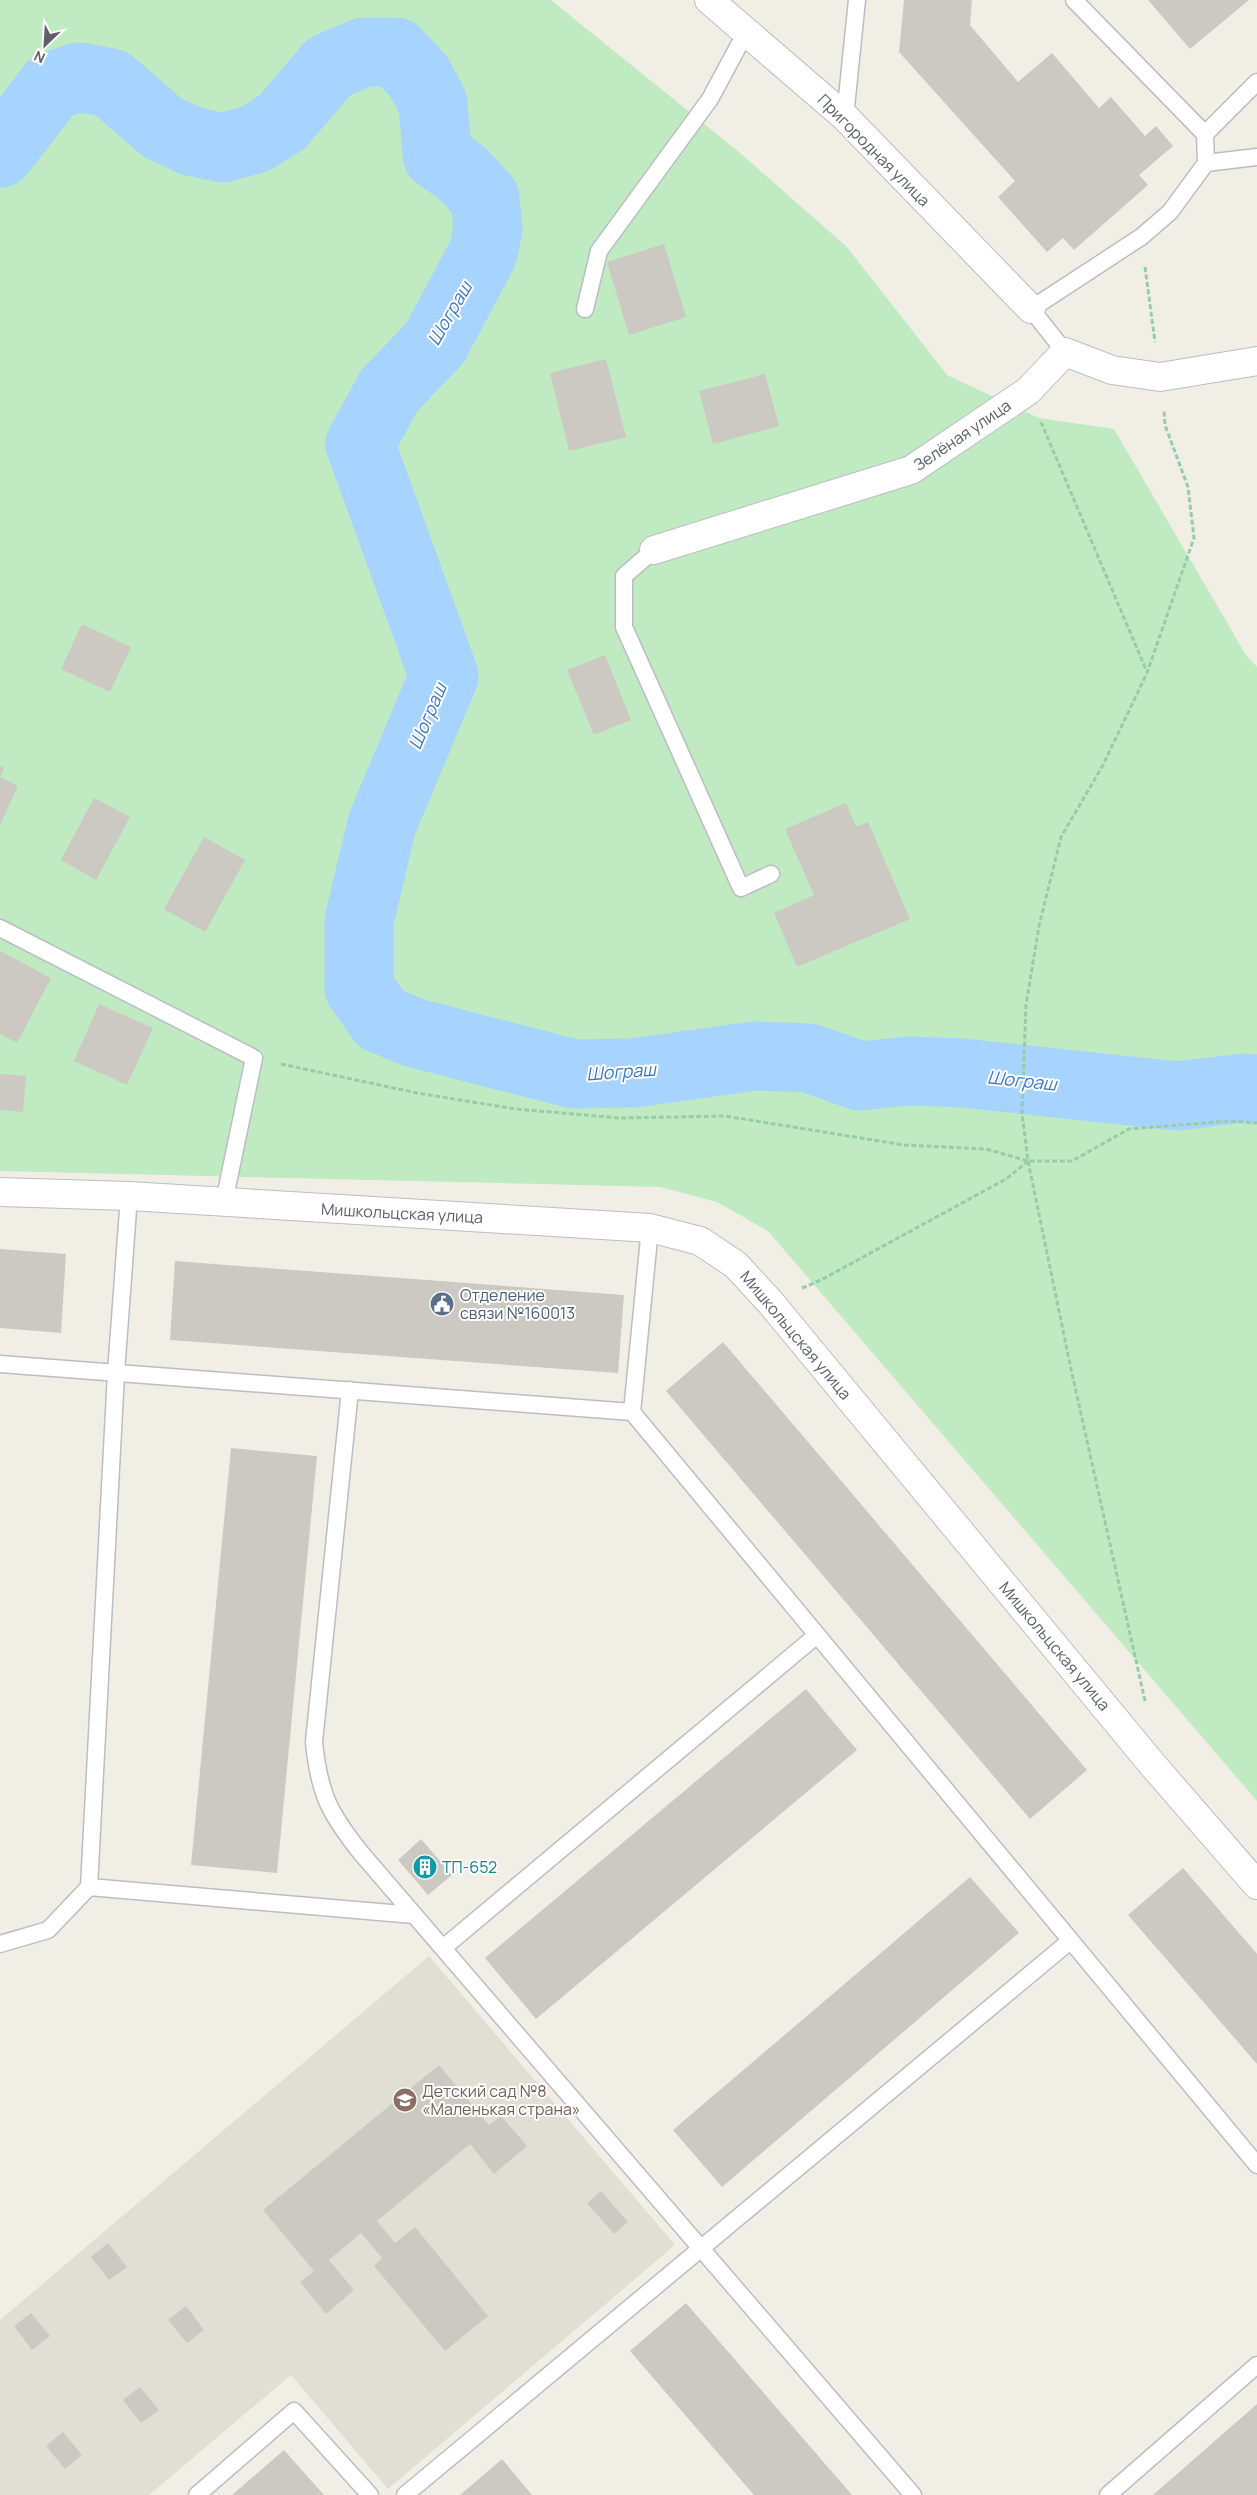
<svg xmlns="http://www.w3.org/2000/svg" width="1257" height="2495" font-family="Manrope,sans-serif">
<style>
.education{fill:#e1ded4}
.green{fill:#c0eac2}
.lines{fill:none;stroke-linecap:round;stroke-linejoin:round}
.river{stroke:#a7d3ff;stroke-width:69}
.building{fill:#ccc9c2}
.service-casing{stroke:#babdc2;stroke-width:19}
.minor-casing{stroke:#babdc2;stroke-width:30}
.path{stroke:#97ccaa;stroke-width:3;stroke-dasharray:5 2.5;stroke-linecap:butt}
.service{stroke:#fff;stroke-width:16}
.minor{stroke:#fff;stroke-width:28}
.labels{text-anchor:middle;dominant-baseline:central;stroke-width:4;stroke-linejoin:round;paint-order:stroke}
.street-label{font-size:16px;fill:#5d6167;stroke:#fff}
.service-label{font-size:16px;fill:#4e5e75;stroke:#fff;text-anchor:start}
.culture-label{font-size:16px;fill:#0d838f;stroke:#fff;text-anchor:start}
.education-label{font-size:16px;fill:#785e54;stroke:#fff;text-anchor:start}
.water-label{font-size:18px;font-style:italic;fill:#3b76c6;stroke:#fff}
</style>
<rect width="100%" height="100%" fill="#f1efe5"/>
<path class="education" d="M429 1956 675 2245 388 2489 291 2375 149 2495H0V2320Z"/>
<path class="green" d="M0 0H551L739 152 847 247 947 375 1039 418 1114 429 1246 655 1257 667V1801L768 1231 717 1202 660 1187 0 1171Z"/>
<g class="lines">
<path class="river" d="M0 153 52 86 79 77 111 83 163 128 191 141 223 148 255 139 282 122 329 67 364 52H396L419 77 433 103 437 155 463 174 485 198 488 229 483 253 435 343 389 391 360 444 444 676 382 824 359 921V988L381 1019 415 1033 574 1074 633 1073 755 1056 809 1058 860 1076 909 1071 963 1073 1177 1096 1244 1088 1257 1089"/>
</g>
<path class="building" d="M904 0H972L970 25 1018 82 1052 53 1099 108 1111 97 1145 136 1156 126 1173 146 1139 175 1148 185 1074 250 1063 238 1047 252 998 197 1015 181 899 52Z
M1148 0H1249L1190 49Z
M664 244 686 317 629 335 607 262Z
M606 359 626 437 569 451 550 373Z
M765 374 779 426 713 444 699 391Z
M82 624 131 647 110 692 61 669Z
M605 655 631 720 594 735 567 670Z
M0 766 4 768 0 777 18 786 0 825Z
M94 798 130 817 96 880 61 860Z
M846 803 856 827 868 822 910 919 797 967 774 913 814 895 785 829Z
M204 837 245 860 205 932 164 909Z
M0 951 51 978 17 1043 0 1034Z
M99 1004 153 1028 127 1085 74 1061Z
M0 1074 26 1076 23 1112 0 1110Z
M0 1249 66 1254 61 1333 0 1328Z
M175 1261 624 1295 618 1373 170 1340Z
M723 1342 1087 1770 1030 1819 666 1391Z
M231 1448 317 1456 277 1873 191 1865Z
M806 1689 857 1750 536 2019 485 1958Z
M421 1839 452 1875 428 1895 398 1860Z
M1183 1868 1257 1954V2064L1128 1915Z
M970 1877 1019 1933 722 2187 673 2130Z
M439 2065 489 2125 501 2116 527 2146 494 2174 470 2144 377 2221 395 2243 415 2227 488 2316 445 2351 374 2266 382 2258 361 2233 329 2260 354 2290 326 2314 300 2282 314 2271 263 2210Z
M601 2191 628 2222 614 2234 587 2203Z
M108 2243 127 2267 109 2280 91 2257Z
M686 2303 852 2495H754L630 2351Z
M186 2306 204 2330 187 2343 168 2320Z
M31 2313 50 2336 32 2350 14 2326Z
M140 2387 159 2410 141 2423 123 2400Z
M1257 2404V2495H1153Z
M63 2432 82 2455 65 2469 46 2446Z
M284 2450 324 2495H232Z
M502 2459 532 2495H460Z"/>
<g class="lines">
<defs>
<path id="service" d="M845 117 857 0
M1205 134 1257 82
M1206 163 1257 157
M585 309 599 251 710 99 746 32
M1065 352 1031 309 1141 237 1170 212 1206 163 1205 134 1074 0
M654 550 624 576V627L741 888 771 874
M0 928 254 1058 224 1202
M0 1364 632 1412 1257 2165
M350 1390 314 1742C319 1793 329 1813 361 1853L913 2495
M632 1412 650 1228
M89 1887 116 1373 129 1196
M0 1944 48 1930 89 1887 414 1915
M443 1948 817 1635
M197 2495 294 2411 370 2495
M405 2495 1070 1941
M1108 2495 1257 2365"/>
<path id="minor" d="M709 0 845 117 1031 309
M654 550 911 470 1028 391 1065 352 1112 370 1160 377 1257 361
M0 1192 129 1196 650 1228 700 1241 736 1265 770 1302 1152 1764 1257 1885"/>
</defs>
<use href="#service" class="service-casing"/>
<use href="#minor" class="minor-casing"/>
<path class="path" d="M1145 267 1155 342
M1041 422 1147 672
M281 1064 417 1093 516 1109 620 1118 725 1116 904 1145 986 1149 1028 1161H1072L1129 1129 1229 1121 1257 1123
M802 1288 821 1280 1006 1179 1027 1162
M1145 1701 1071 1369 1028 1161 1022 1113 1026 1005 1039 926 1061 837 1103 765 1147 673 1194 538 1188 487 1165 425 1164 411"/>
<use href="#service" class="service"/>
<use href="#minor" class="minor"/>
</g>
<defs>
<symbol id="civic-disc" viewBox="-11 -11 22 22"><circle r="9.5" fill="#5c6f8a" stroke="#fff"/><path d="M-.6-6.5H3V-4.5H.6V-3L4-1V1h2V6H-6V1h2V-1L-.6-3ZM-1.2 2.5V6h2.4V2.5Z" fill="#fff"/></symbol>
<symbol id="building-disc" viewBox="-11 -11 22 22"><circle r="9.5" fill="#0f9aa8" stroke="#fff"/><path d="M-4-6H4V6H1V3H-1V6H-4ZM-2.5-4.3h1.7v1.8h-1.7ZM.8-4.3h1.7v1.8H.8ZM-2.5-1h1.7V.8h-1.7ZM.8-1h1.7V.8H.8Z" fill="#fff"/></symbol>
<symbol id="school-disc" viewBox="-11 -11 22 22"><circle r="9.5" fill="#8d6e63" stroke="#fff"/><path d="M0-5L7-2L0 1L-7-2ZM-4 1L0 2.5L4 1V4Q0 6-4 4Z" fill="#fff"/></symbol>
</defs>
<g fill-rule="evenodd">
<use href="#civic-disc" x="428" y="1290" width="28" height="28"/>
<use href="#building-disc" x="411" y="1853" width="28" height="28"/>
<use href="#school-disc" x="391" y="2086" width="28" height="28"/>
</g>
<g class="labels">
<g class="street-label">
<text transform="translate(874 150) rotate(45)">Пригородная улица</text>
<text transform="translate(962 435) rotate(-34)">Зелёная улица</text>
<text transform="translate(402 1213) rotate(3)">Мишкольцская улица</text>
<text transform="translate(796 1335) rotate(50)">Мишкольцская улица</text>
<text transform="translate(1055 1646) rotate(50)">Мишкольцская улица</text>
</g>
<g class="service-label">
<text x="460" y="1295">Отделение<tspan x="460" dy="18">связи №160013</tspan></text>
</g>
<g class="culture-label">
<text x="442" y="1867">ТП-652</text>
</g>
<g class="education-label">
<text x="422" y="2091">Детский сад №8<tspan x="422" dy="18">«Маленькая страна»</tspan></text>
</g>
<g class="water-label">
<text transform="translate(449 313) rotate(-60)">Шограш</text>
<text transform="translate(427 716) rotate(-67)">Шограш</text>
<text transform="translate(621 1071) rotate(-4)">Шограш</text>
<text transform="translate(1022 1080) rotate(6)">Шограш</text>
</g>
</g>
<g transform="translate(45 45) rotate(205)" stroke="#ffffff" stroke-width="4" paint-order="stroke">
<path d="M0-4L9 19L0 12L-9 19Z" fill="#5d6167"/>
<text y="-8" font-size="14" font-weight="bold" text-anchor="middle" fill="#5d6167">N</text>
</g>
</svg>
